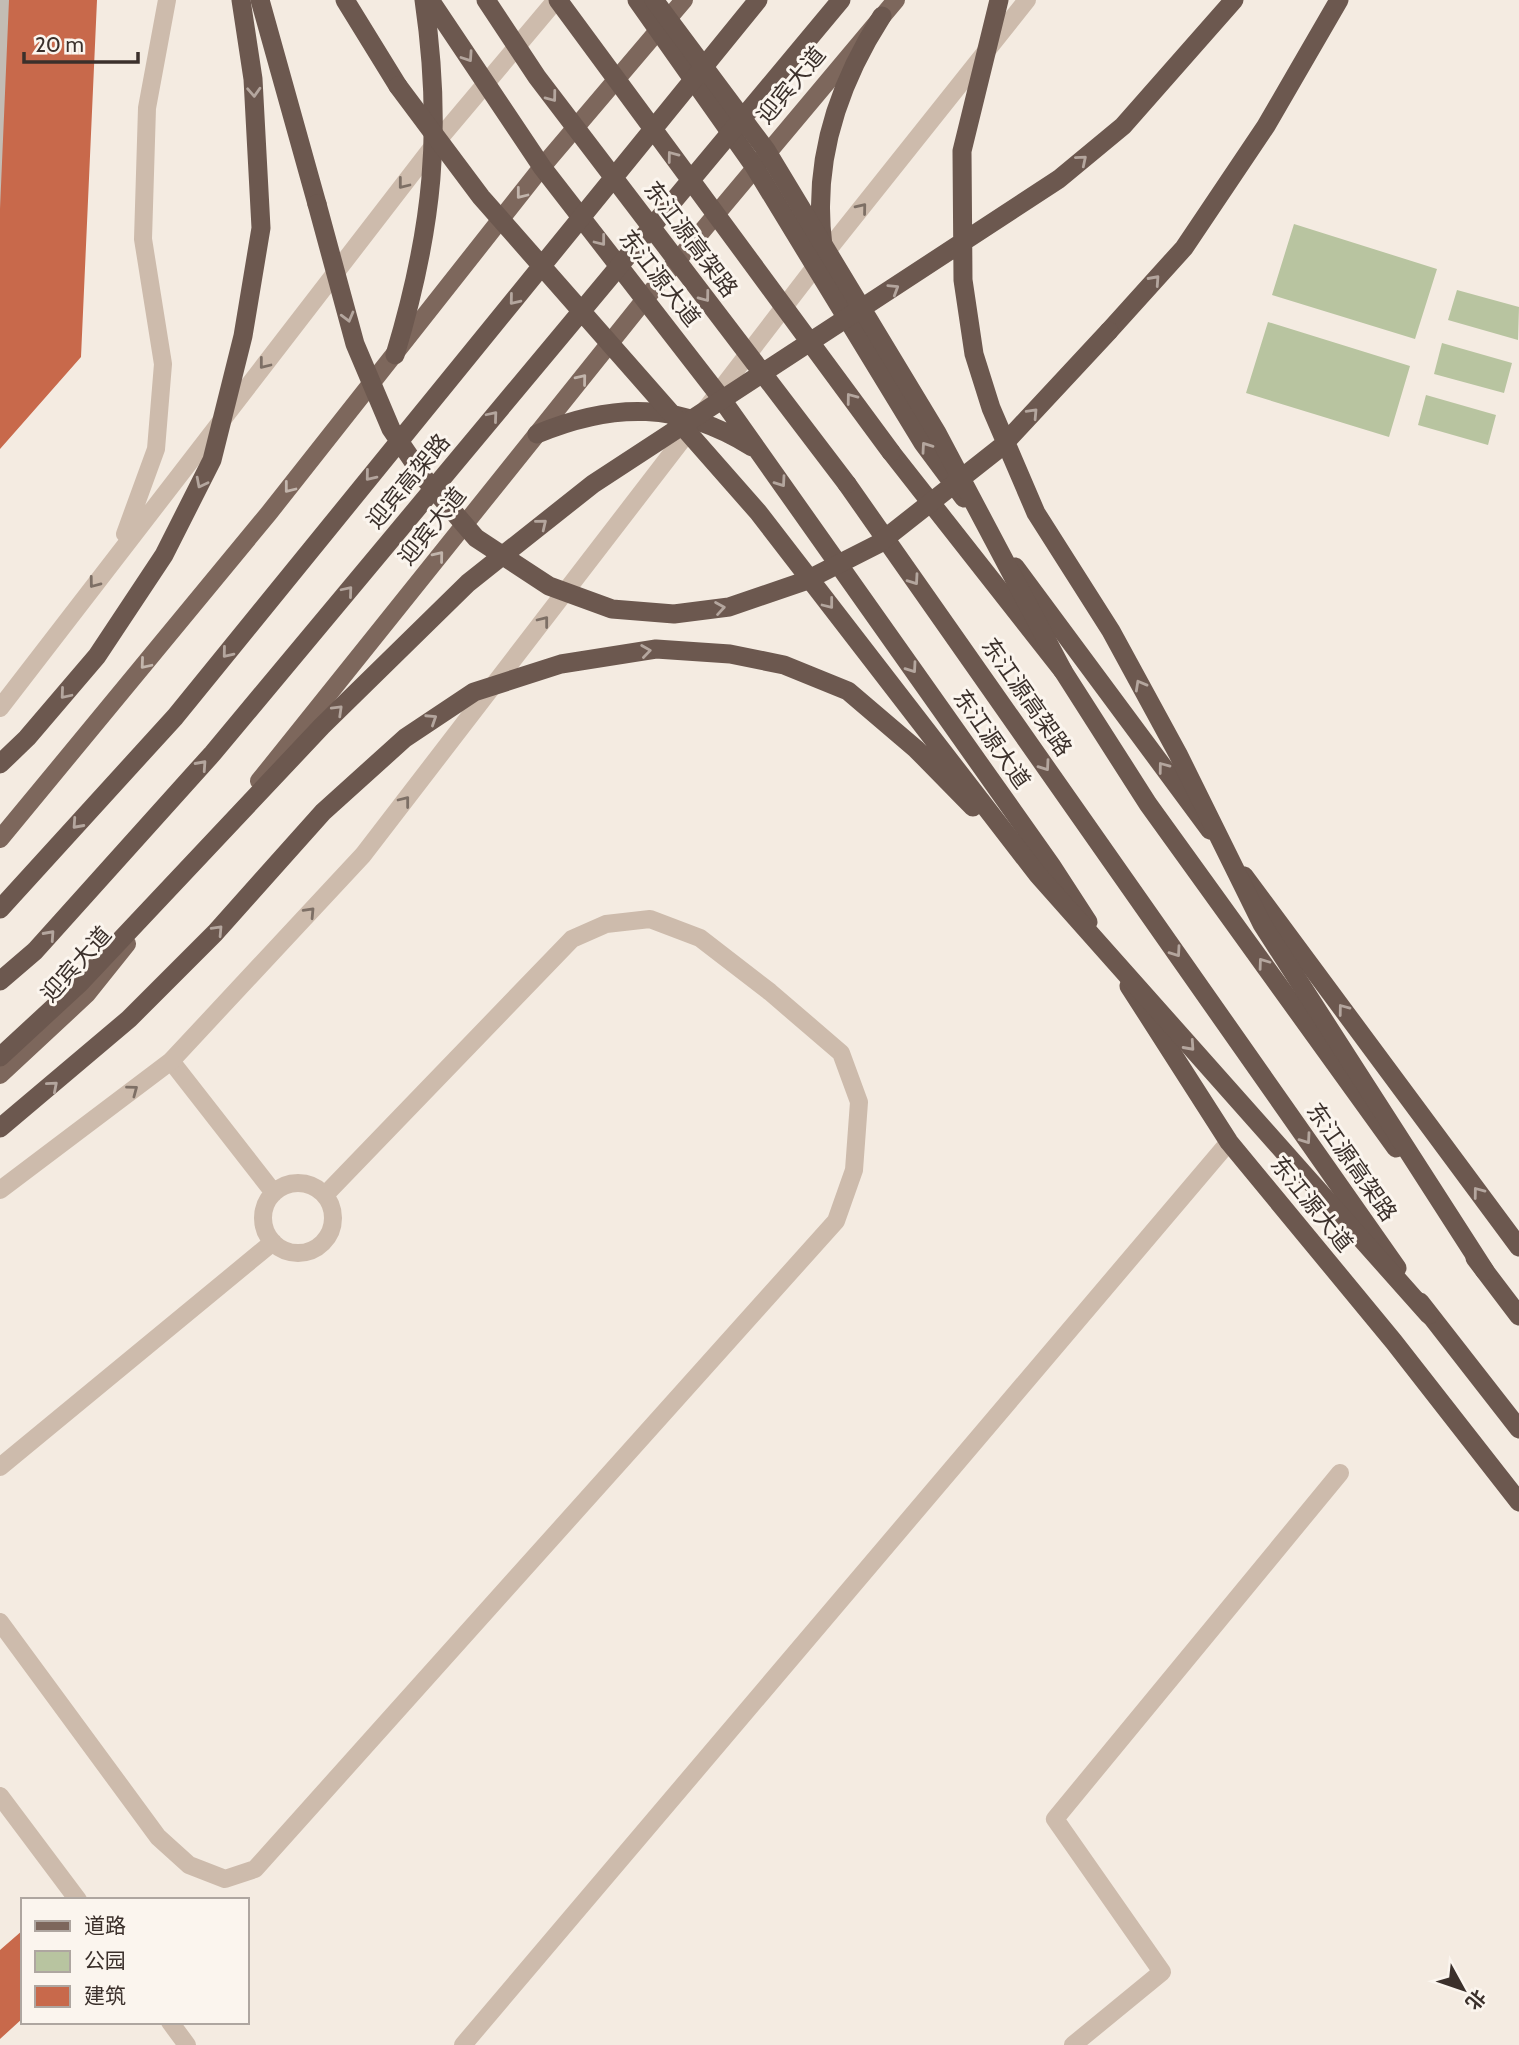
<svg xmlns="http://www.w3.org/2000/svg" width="1519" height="2045" font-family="Cabin,'Noto Sans SC',sans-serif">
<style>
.green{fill:#b8c4a0}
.shadow{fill:#0003}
.building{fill:#c8694b}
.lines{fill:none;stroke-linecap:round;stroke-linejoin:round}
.minor{stroke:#cdbbac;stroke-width:18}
.tertiary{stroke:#cdbbac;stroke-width:18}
.primary{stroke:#7d675c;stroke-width:18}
.trunk{stroke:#6c584f;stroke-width:19}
.trunk-bridge{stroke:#6c584f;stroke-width:19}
.oneway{stroke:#b4a69e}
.oneway2{stroke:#7d6f65}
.oneway3{stroke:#c2b5ac}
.labels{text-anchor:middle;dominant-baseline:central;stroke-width:6;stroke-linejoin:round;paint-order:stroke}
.street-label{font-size:23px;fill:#3b302b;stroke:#fbf5ee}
</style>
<rect width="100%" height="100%" fill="#f4ebe1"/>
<path class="green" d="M1294 224 1437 269 1415 339 1272 295Z
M1457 290 1519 307 1518 340 1448 320Z
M1268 322 1410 366 1389 437 1246 393Z
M1442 343 1512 363 1504 393 1434 374Z
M1426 395 1496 415 1488 445 1418 425Z"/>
<path class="shadow" d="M0 0H95L0 446Z"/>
<path class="building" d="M9 0H97L81 357 0 449V209Z
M23 1930V2018L0 2039V1950Z"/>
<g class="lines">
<path class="minor" d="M171 1061 274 1193
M263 1218a35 35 0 1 1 70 0a35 35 0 1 1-70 0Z
M0 1467 273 1242
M0 1622 158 1837 189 1865 225 1879 255 1869 836 1221 854 1170 859 1102 841 1053 770 992 700 938 650 919 606 924 572 939 325 1195
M0 1796 78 1900
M170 2022 187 2045
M1073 2045 1162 1972 1055 1819 1340 1473"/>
<path class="tertiary" d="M125 534 156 449 163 364 143 239 147 108 167 0
M0 708 434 145 556 0
M0 1190 171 1061 363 855 831 246 1027 0
M463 2045 1229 1142"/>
<path class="primary" d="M259 781 646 298 896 0
M0 839 269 513 542 167 684 0
M0 1075 87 994 127 944"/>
<path class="trunk" d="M260 0 317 204
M345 0 398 86
M430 0 542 167 718 394 1051 865 1088 922
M637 0 754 166 923 443 964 498
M823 246C812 162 837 86 882 16
M1109 331 1184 248 1266 126 1339 0
M395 355C433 229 443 130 424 0
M537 434C614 402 680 402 752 447
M891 452 1063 671 1148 804 1396 1148
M847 484 1397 1268
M1015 567 1210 830
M1244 876 1519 1247
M1129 986 1229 1142 1394 1342 1519 1502
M1475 1258 1519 1316
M1420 1302 1519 1429"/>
<path class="trunk-bridge" d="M486 0 537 77 847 484
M558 0 891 452
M654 0 766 150 937 433 1063 671
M999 0 962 151 963 280 974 354 991 408 1036 513 1111 631 1178 754 1262 924 1485 1271
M398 86 481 197 758 512 1038 875 1429 1315
M317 204 355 344 391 429 425 479 476 538 549 586 612 609 674 614 729 607 805 581 878 544 1001 447 1109 331
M0 764 27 738 97 656 164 555 212 460 243 336 261 228 253 79 241 0
M0 909 175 717 758 0
M0 981 35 951 213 753 841 0
M0 1057 80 983 322 726 468 583 593 484 1059 179 1123 126 1234 0
M0 1128 129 1019 215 933 323 812 405 738 474 692 561 664 656 649 730 654 784 665 848 691 916 749 973 807"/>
</g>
<defs><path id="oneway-chevron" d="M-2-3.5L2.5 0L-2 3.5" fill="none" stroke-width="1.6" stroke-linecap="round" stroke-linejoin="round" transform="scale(1.75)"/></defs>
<g class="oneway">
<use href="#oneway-chevron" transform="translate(468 57) rotate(56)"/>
<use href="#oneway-chevron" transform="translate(254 92) rotate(87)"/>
<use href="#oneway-chevron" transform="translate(552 97) rotate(53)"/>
<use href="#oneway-chevron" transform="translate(672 156) rotate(-127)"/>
<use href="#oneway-chevron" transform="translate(1082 160) rotate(-40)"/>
<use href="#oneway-chevron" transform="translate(601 241) rotate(52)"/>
<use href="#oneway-chevron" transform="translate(1155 280) rotate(-48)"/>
<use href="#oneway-chevron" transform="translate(894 289) rotate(-32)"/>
<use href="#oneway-chevron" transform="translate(705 297) rotate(53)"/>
<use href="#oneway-chevron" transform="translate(514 300) rotate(129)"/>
<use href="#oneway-chevron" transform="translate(348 317) rotate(75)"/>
<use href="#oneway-chevron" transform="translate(851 398) rotate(-127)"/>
<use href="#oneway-chevron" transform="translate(1033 413) rotate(-47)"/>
<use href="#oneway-chevron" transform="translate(493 416) rotate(-50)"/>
<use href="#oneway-chevron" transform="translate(926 447) rotate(-125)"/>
<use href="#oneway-chevron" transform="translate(370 476) rotate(129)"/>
<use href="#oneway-chevron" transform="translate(781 482) rotate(55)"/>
<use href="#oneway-chevron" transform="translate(201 483) rotate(117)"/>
<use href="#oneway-chevron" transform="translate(542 524) rotate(-39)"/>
<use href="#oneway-chevron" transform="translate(914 580) rotate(55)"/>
<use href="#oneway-chevron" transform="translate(348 591) rotate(-50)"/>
<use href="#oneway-chevron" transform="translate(829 604) rotate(52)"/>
<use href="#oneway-chevron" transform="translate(720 608) rotate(-9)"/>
<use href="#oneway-chevron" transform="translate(646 651) rotate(-8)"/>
<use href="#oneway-chevron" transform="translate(227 653) rotate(129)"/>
<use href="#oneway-chevron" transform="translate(912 668) rotate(55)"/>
<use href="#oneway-chevron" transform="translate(1140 685) rotate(-119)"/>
<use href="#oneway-chevron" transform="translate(65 694) rotate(130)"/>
<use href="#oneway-chevron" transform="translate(338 710) rotate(-44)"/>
<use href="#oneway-chevron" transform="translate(432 719) rotate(-33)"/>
<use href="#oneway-chevron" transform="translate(202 765) rotate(-48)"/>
<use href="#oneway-chevron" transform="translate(1045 766) rotate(55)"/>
<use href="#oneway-chevron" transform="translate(1163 767) rotate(-127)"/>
<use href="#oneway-chevron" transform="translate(77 824) rotate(132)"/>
<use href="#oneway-chevron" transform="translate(218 930) rotate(-47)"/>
<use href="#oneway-chevron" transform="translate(50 935) rotate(-48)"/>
<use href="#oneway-chevron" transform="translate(1176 952) rotate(55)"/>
<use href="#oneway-chevron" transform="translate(1263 963) rotate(-126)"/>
<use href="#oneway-chevron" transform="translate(1343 1009) rotate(-127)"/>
<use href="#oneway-chevron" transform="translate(1190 1046) rotate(48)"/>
<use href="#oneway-chevron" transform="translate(53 1086) rotate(-41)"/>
<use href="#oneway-chevron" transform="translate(1306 1139) rotate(55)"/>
<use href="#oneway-chevron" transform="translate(1478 1192) rotate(-127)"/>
</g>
<g class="oneway2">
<use href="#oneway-chevron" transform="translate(403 184) rotate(128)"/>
<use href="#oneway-chevron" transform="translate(862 208) rotate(-51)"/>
<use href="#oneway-chevron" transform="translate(264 364) rotate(128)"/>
<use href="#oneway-chevron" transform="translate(94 583) rotate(127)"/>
<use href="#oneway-chevron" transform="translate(544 621) rotate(-52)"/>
<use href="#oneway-chevron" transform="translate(405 801) rotate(-52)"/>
<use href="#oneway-chevron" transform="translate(310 912) rotate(-47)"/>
<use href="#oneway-chevron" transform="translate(133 1090) rotate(-37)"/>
</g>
<g class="oneway3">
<use href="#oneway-chevron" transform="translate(521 194) rotate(128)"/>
<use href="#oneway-chevron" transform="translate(582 379) rotate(-51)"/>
<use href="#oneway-chevron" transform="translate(289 488) rotate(128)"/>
<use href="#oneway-chevron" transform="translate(439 556) rotate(-51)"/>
<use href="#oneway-chevron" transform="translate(145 664) rotate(130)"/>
</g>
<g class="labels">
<g class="street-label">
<text transform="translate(791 85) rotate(-50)">迎宾大道</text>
<text transform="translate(691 239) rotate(53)">东江源高架路</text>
<text transform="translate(660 278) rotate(52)">东江源大道</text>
<text transform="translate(408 481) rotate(-50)">迎宾高架路</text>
<text transform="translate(432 526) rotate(-51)">迎宾大道</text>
<text transform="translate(1027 697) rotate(55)">东江源高架路</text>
<text transform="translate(992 739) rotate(55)">东江源大道</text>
<text transform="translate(76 964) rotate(-48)">迎宾大道</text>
<text transform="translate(1352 1162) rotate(55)">东江源高架路</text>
<text transform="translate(1312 1204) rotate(51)">东江源大道</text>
</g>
</g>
<rect x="21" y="1898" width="228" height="126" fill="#fbf5ee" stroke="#aea6a0" stroke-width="2"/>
<rect x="35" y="1921" width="35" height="10" fill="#7d675c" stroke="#aea6a0" stroke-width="2"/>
<text x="84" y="1933" font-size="21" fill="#3b302b">道路</text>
<rect x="35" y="1951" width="35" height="21" fill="#b8c4a0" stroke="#aea6a0" stroke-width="2"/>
<text x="84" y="1968" font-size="21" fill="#3b302b">公园</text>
<rect x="35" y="1986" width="35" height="21" fill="#c8694b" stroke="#aea6a0" stroke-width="2"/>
<text x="84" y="2003" font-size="21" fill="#3b302b">建筑</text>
<g transform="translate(1463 1989) rotate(130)" stroke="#fbf5ee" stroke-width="5" paint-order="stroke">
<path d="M0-5L12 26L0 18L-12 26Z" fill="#3b302b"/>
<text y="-10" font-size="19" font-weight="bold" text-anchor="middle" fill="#3b302b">北</text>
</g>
<path d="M24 52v10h114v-10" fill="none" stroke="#3b302b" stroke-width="3.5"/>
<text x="35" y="52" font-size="21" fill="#3b302b" stroke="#fbf5ee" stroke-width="5" paint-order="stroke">20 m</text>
</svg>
